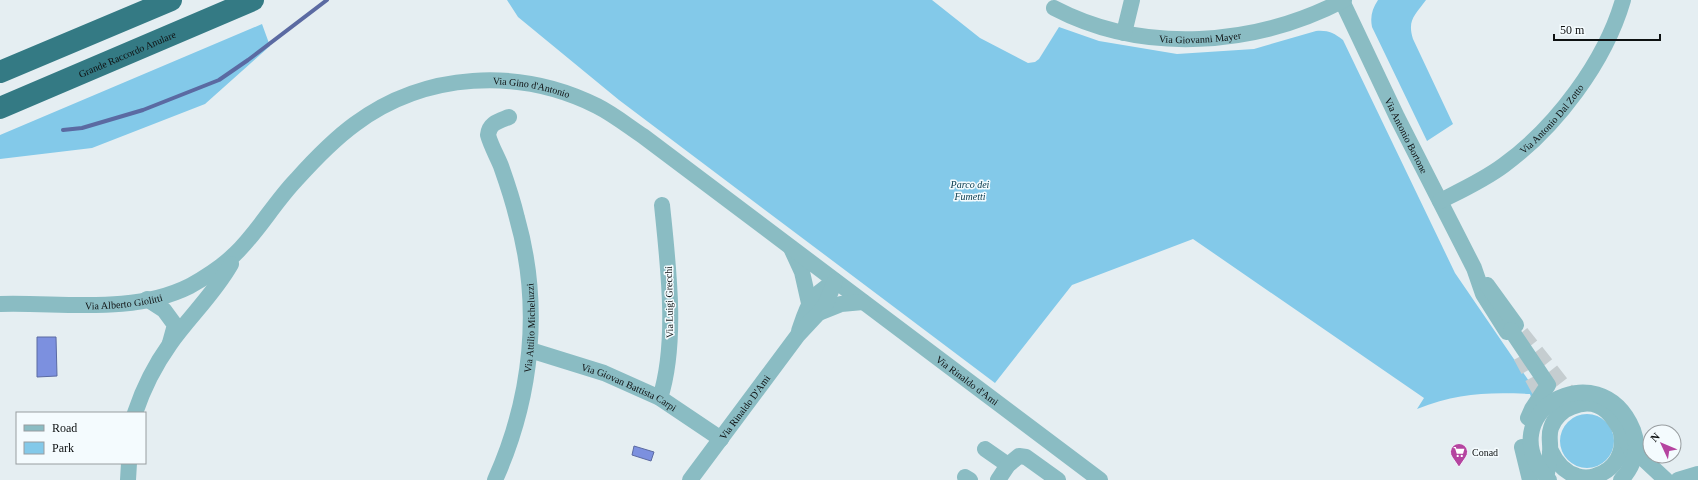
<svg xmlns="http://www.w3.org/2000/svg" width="1698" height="480" font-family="'Times New Roman',serif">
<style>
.green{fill:#83c9e9}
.water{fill:#7c90df;stroke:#5b6aa2}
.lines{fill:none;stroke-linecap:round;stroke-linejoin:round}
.stream{stroke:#5b6aa2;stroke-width:4}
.minor-tunnel{stroke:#c5cdd0;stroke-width:16;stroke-dasharray:16 8;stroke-linecap:butt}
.minor{stroke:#8abcc3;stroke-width:16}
.highway{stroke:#347a84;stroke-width:22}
.labels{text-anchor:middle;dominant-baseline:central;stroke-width:3;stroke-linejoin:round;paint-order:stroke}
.street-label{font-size:10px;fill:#0e1112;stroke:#f4fbfe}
.park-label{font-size:10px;font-style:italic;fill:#04374a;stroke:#f4fbfe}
.poi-label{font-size:10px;fill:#0e1112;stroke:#f4fbfe;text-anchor:start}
</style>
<rect width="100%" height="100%" fill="#e5eef2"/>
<path class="green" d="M507 0H932L980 38 1028 63 1035 62 1039 59 1059 27 1099 41 1177 54 1254 49 1316 31C1328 30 1334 33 1343 40L1455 273 1533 387 1536 396 1531 397 1530 394C1487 392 1458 393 1417 409L1424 398 1193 239 1072 285 995 383 619 100 518 17Z
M1378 0H1426C1415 15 1407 20 1413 39L1453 124 1427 141 1372 27C1370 17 1372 9 1378 0Z
M262 24 270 46 205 104 92 148 0 159V135Z
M1560 441a27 27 0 1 1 54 0a27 27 0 1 1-54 0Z"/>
<path class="water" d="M37 337H56L57 376 37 377Z
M634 446 654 452 651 461 632 455Z"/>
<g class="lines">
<path class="stream" d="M63 130 82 128 143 110 219 80 248 60 327 0"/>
<path class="minor-tunnel" d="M1521 333 1571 396
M1521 356 1548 406"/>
<g class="minor">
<path id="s1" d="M1342 1 1397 117 1474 268 1483 294 1507 332"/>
<path id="s2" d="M1054 8C1144 55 1256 46 1344 0"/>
<path d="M1124 33 1132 0"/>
<path id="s3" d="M1440 201C1462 190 1484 180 1504 165 1556 127 1605 62 1623 0"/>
<path d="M791 248 802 272 809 303"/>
<path d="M1487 285 1516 325"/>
<path d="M147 299 164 310 175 325 170 343"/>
<path id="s4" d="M0 304C62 302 132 315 190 286 206 277 222 267 235 254 258 232 274 203 296 180 314 160 333 140 355 124 425 72 519 67 597 106 613 114 628 126 643 136L1100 480"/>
<path d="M821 312 841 304 863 302"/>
<path d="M1511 330 1548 385 1532 409 1528 418"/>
<path d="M799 331C809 302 809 298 835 281"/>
<path id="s5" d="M530 350 604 373 660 398 721 439"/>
<path d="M660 398C678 342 668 264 662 205"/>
<path d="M135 413C143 389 155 365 170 344 189 317 214 294 231 264"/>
<path d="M1522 447 1530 480"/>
<path d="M985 449 1008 465"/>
<path d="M1551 451C1556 462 1564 472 1577 476 1583 478 1589 478 1595 476 1615 470 1625 453 1621 433"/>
<path d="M1636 452 1666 480"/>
<path d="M1547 473C1548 466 1550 459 1550 452 1551 444 1548 436 1551 428 1554 418 1563 410 1572 407 1607 392 1619 428 1632 452"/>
<path d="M965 477 970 480"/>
<path d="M128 480 129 463"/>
<path id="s6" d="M495 480C532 398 542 306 517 218 513 201 507 183 501 166 497 156 491 146 488 135 489 123 499 121 509 117"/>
<path id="s7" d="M690 480 798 335 825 306 835 281"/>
<path d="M998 480 1008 465 1019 456 1026 457 1058 480"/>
<path d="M1549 480C1487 415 1599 349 1633 430 1640 448 1634 466 1621 480"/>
<path d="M1678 480 1698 474"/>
</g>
<g class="highway">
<path d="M0 72 171 0"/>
<path id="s8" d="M0 108 253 0"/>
</g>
</g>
<defs>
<symbol id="supermarket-pin" viewBox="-11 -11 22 30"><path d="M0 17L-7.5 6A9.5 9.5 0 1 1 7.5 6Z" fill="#b544a0" stroke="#f4fbfe"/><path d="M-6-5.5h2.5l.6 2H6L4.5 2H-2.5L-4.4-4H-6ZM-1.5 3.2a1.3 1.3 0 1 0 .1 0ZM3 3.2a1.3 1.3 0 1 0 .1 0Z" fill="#fff"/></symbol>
</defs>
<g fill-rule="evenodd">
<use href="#supermarket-pin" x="1449" y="442" width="20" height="27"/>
</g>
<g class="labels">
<g class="street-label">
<text stroke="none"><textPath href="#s2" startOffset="151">Via Giovanni Mayer</textPath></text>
<text stroke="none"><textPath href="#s8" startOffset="138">Grande Raccordo Anulare</textPath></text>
<text stroke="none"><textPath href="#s4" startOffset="612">Via Gino d'Antonio</textPath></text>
<text stroke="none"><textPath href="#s3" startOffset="140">Via Antonio Dal Zotto</textPath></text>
<text stroke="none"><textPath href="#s1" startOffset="149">Via Antonio Bortone</textPath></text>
<text stroke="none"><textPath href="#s4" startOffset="124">Via Alberto Giolitti</textPath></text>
<text transform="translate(669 302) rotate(-91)">Via Luigi Grecchi</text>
<text stroke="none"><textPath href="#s6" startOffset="157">Via Attilio Micheluzzi</textPath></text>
<text stroke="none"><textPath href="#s4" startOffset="1142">Via Rinaldo d'Ami</textPath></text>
<text stroke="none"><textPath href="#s5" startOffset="106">Via Giovan Battista Carpi</textPath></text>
<text stroke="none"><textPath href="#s7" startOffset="91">Via Rinaldo D'Ami</textPath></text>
</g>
<g class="park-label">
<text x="970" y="184">Parco dei<tspan x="970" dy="12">Fumetti</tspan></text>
</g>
<g class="poi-label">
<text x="1472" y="452">Conad</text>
</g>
</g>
<rect x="16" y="412" width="130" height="52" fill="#f4fbfe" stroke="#989da0"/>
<rect x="24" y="425" width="20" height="6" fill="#8abcc3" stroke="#989da0"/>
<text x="52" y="432" font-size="12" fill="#0e1112">Road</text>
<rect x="24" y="442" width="20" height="12" fill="#83c9e9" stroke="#989da0"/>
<text x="52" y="452" font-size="12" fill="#0e1112">Park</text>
<g transform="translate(1662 444) rotate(314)"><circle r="19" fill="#f4fbfe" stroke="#989da0"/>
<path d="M0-3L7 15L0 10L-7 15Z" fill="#b544a0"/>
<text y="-6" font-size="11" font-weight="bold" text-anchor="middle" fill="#0e1112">N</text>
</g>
<path d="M1554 34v6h106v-6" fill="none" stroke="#0e1112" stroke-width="2"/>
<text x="1560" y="34" font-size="12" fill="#0e1112" stroke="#f4fbfe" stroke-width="3" paint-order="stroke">50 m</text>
</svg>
